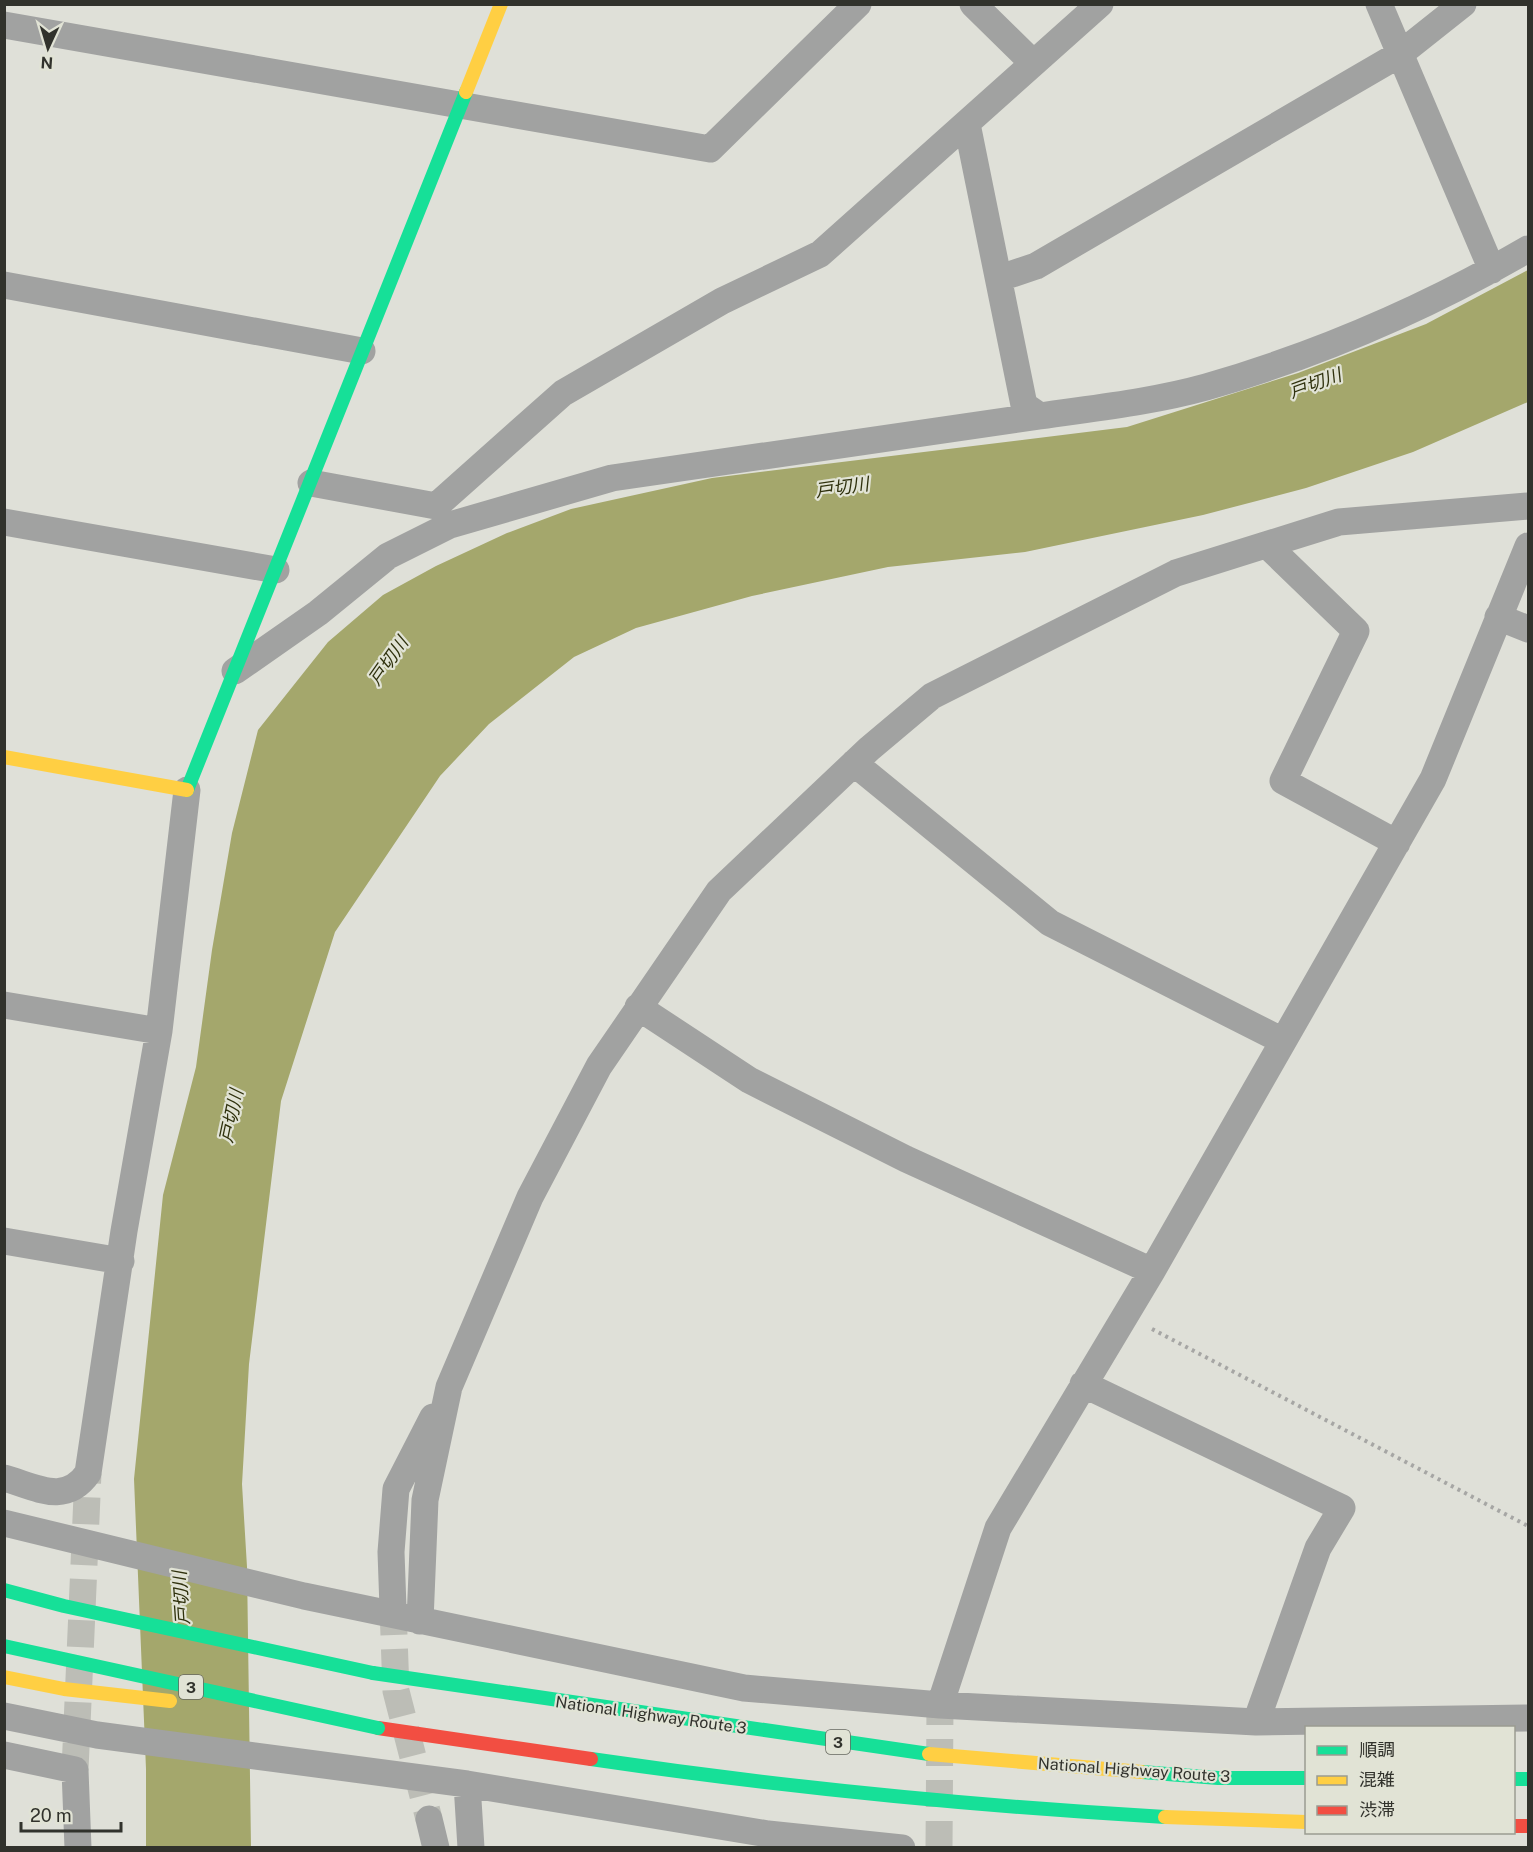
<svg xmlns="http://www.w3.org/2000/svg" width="1533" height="1852" font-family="'Public Sans','Noto Sans JP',sans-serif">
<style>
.water{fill:#a4a76c}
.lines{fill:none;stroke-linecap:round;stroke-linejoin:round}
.street-tunnel{stroke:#bcbdb6;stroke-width:27;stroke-dasharray:27 14;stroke-linecap:butt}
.path{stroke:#a6a6a4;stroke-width:4;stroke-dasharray:3 4.5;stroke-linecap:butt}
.street{stroke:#a1a2a1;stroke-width:27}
.fast{stroke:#16e098;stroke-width:14}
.slow{stroke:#ffcf43;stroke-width:14}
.jam{stroke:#f24e42;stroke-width:14}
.fast-bridge{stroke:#16e098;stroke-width:14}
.slow-bridge{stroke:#ffcf43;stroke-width:14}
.labels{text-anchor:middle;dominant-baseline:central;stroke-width:4.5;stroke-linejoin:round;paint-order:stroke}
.shield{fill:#e1e3d5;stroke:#66675f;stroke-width:1.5}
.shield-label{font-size:15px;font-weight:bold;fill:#31322c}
.street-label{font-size:16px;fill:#31322c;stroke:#e1e3d5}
.water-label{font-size:18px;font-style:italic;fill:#2f310d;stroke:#e1e3d5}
</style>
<rect width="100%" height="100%" fill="#dfe0d8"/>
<path class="water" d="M1528 270V402L1413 452 1306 488 1203 515 1025 552 888 567 752 596 636 628 574 657 489 724 440 776 335 932 281 1101 249 1364 242 1484 247 1567 251 1847 146 1848V1769L134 1479 163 1195 196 1067 212 950 232 833 258 730 328 642 383 595 436 566 507 533 571 509 712 478 1127 427 1298 373 1426 324Z"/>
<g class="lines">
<path class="street-tunnel" d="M393 1608 396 1691 429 1819
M75 1770 88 1473
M939 1848 940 1705"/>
<path class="path" d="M1152 1329 1528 1526"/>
<path class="street" d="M973 4 1033 63
M1379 4 1492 270
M4 25 710 149 858 4
M967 124 1024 405 1040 416C1094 408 1152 402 1206 387 1317 355 1428 307 1528 249
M1000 278 1036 266 1400 54 1463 4
M4 285 362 351
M311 483 436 506 563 393 722 301 820 254 1100 4
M4 522 276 570
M1267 545 1356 631 1283 781 1397 843
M1498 617 1528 629
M235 671 318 613 388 556 450 525 612 478 1040 416
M854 763 1050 923 1283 1041
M4 1005 159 1031
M638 1007 749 1080 906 1159 1152 1271
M4 1241 121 1261
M1083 1384 1342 1508 1318 1548 1256 1722
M4 1478C36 1487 65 1506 88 1473L124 1231 159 1031 187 790
M4 1523 304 1596 744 1688 940 1705 1256 1722 1528 1718
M393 1608 391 1552 396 1489 433 1417
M420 1621 425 1500 449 1387 530 1197 599 1066 719 891 869 749 932 696 1176 573 1339 522 1528 506
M940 1705 998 1528 1152 1271 1433 779 1528 546
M4 1716 97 1735 467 1784 768 1834 902 1848
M4 1755 75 1770 78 1848
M467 1784 471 1848
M429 1819 436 1848"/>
<path class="fast" d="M187 790 466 92
M373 1673 929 1754
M591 1759C781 1787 973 1806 1165 1817
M1142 1772 1218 1778H1306
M1514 1779H1528"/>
<path class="slow" d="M466 92 501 4
M4 757 187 790
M929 1754 1142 1772
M1165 1817 1306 1822"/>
<path class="jam" d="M378 1728 591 1759
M1514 1826H1528"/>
<path class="fast-bridge" d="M4 1590 64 1606 373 1673
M4 1646 378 1728"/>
<path class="slow-bridge" d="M4 1677 64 1689 170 1701"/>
</g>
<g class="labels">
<g class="shield">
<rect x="179" y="1675" width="24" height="24" rx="4.5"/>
<rect x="826" y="1730" width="24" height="24" rx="4.5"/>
</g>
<g class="shield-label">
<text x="191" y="1687">3</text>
<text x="838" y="1742">3</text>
</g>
<g class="street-label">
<text transform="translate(651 1715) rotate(8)">National Highway Route 3</text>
<text transform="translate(1134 1770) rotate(4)">National Highway Route 3</text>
</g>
<g class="water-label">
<text transform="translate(1315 383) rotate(-20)">戸切川</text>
<text transform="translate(842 487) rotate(-8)">戸切川</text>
<text transform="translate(388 661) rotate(-55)">戸切川</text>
<text transform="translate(231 1116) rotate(-78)">戸切川</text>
<text transform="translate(181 1598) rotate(-94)">戸切川</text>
</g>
</g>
<rect width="1533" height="1852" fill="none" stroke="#31322c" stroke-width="12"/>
<rect x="1305" y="1726" width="210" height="108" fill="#e1e3d5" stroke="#9b9c91" stroke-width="1.5"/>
<rect x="1317" y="1746" width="30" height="9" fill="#16e098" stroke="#9b9c91" stroke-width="1.5"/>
<text x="1359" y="1756" font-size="18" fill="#31322c">順調</text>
<rect x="1317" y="1776" width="30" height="9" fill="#ffcf43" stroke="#9b9c91" stroke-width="1.5"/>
<text x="1359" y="1786" font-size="18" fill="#31322c">混雑</text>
<rect x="1317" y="1806" width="30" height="9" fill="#f24e42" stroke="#9b9c91" stroke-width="1.5"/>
<text x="1359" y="1816" font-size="18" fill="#31322c">渋滞</text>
<g transform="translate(48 48) rotate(184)" stroke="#e1e3d5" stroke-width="4.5" paint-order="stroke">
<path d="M0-4.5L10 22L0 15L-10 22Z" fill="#31322c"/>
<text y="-9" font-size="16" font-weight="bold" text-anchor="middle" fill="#31322c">N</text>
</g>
<path d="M21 1822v9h100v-9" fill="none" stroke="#31322c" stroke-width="3"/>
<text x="30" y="1822" font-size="18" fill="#31322c" stroke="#e1e3d5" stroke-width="4.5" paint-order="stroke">20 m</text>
</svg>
